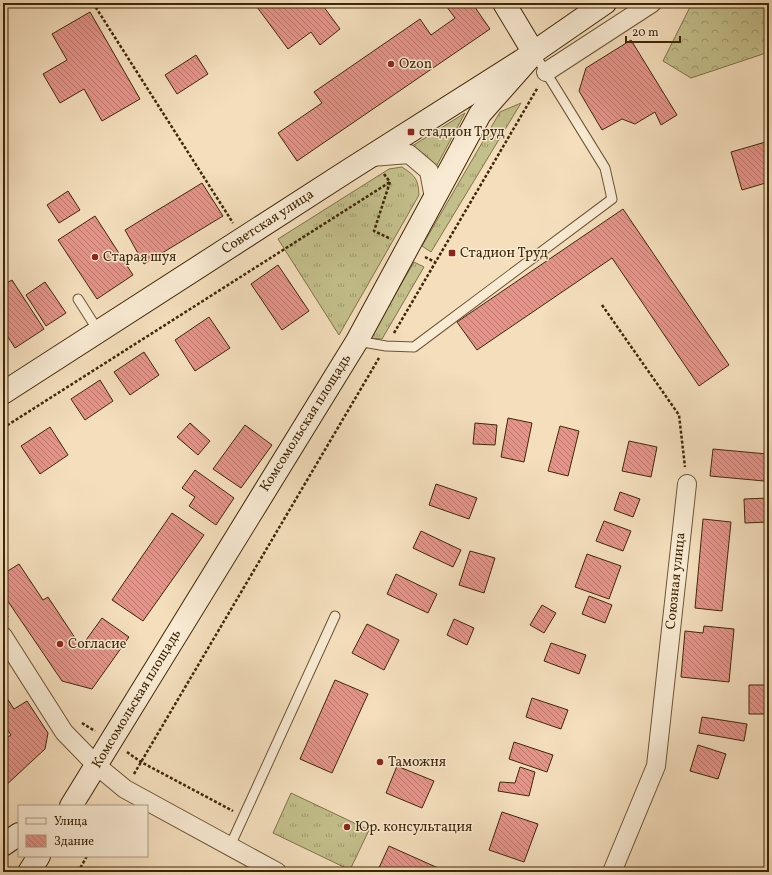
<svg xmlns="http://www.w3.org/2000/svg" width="772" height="875" font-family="Vollkorn,serif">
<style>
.grass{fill:url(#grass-tufts);stroke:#817348}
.forest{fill:url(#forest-crowns);stroke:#817348}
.building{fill:url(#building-back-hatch);stroke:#3f2706}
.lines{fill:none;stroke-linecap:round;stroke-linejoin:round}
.lane-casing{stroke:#6c5534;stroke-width:11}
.street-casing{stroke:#6c5534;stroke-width:20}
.secondary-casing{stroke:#3f2706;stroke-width:24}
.path{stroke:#3f2706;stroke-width:2.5;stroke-dasharray:3 2;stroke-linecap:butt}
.lane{stroke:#f8ead3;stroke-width:9}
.street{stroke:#f8ead3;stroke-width:18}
.secondary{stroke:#f8ead3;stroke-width:22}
.poi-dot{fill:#8f2418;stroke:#f8ead3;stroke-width:1.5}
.labels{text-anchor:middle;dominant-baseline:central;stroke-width:3;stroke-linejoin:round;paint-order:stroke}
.poi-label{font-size:14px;fill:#3f2706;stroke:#f8ead3;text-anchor:start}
.street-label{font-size:14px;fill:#3f2706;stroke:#f8ead3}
</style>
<defs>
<pattern id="grass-tufts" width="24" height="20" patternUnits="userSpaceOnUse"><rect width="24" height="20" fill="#c3bf8b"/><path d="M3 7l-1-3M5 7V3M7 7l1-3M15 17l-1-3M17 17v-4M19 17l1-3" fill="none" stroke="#a09b70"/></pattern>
<pattern id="forest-crowns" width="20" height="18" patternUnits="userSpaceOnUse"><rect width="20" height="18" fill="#c3bf8b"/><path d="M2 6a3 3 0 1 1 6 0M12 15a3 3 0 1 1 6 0" fill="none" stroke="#a09b70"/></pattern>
<pattern id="building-back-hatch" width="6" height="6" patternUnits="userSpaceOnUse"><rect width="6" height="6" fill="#e69489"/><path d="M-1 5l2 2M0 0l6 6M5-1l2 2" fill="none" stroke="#bc796e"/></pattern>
</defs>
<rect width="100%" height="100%" fill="#f4debc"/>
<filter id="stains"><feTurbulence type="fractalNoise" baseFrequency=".005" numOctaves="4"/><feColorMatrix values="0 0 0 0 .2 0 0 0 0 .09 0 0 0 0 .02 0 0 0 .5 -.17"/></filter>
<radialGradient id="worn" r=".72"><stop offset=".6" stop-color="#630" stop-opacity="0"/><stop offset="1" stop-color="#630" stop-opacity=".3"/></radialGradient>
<path class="grass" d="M521 103 431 252 422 246 500 112Z
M465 113 436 167C428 157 422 150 409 148Z
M402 167C415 176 418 178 419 195L339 335 278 239 389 169Z
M414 262 424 267 382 339 370 338Z
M291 793 369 830 350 870 273 833Z"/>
<path class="forest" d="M692 3H769V52L691 78 663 61Z"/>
<path class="building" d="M254 3H321L340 29 320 45 311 32 288 49Z
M444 3H472L490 29 297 161 278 133 322 103 314 92 420 19 431 35 455 18Z
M90 12 140 99 102 121 84 89 60 103 43 74 67 60 52 34Z
M631 40 677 115 661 125 655 112 635 124 622 119 602 130 579 91 586 68Z
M196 55 208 74 177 94 165 75Z
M769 141V182L742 190 731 152Z
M202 183 223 216 144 264 125 230Z
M68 191 80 210 59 223 47 205Z
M623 209 729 365 699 386 612 258 477 350 457 322Z
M95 216 133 275 97 299 58 240Z
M278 265 309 311 282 330 251 284Z
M12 280 44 329 15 348 3 329V285Z
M45 282 66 313 46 326 26 295Z
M209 317 230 348 195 371 175 340Z
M144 352 159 375 130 395 114 372Z
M100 380 113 401 85 420 71 399Z
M508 418 532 423 524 462 501 457Z
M190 423 210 441 198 455 177 437Z
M475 423 497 425 495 445 473 444Z
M245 425 272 445 241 488 213 469Z
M560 426 579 431 568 476 548 471Z
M50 427 68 455 40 474 21 446Z
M629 441 657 447 651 477 622 471Z
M713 449 767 454 764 481 710 476Z
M195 470 234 498 216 525 189 506 195 497 182 488Z
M436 484 477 498 469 519 429 505Z
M620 492 640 499 633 517 614 510Z
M769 498V522L745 523 744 499Z
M172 513 204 535 143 621 112 600Z
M703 519 731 522 722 611 695 608Z
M604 521 631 531 623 551 596 541Z
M421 531 461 550 453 567 413 548Z
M470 551 495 558 484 593 459 585Z
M587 554 621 566 609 599 575 587Z
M19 564 43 600 48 597 81 647 102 618 129 637 92 689 62 681 3 594V574Z
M396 574 437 594 428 613 387 594Z
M589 596 612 605 605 623 582 614Z
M542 605 556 613 544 633 530 625Z
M454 619 474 628 467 645 447 635Z
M367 624 399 640 384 670 352 653Z
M704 626 734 629 729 682 681 677 685 631 703 633Z
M551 643 586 655 579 674 544 661Z
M335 680 368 694 332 773 300 759Z
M749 685H769V714H749Z
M3 692 14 709 27 701 48 733 45 749 3 788V740L11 735 3 723Z
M532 698 568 710 561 729 526 717Z
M702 717 747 724 744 741 699 733Z
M514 742 553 755 547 772 509 759Z
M698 745 726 754 718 779 690 771Z
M397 766 434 781 422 808 386 793Z
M520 767 535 772 529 796 498 791 500 782 515 783Z
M502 812 538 824 524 862 489 850Z
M389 846 447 872H377Z"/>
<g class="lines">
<defs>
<path id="lane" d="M78 299 99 332
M357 341 386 346 414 347 612 199 605 168 534 53
M230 846 335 616"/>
<path id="street" d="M546 72 652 3
M371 157 409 154 429 171 434 198
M3 636 64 732 96 765 125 789 277 872
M612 872 656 766 687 484"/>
<path id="secondary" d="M504 3 534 53
M3 393 349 170 521 61 605 3
M71 806 357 341 480 114 534 53
M3 845 19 834
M29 872 39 856"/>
</defs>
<use href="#lane" class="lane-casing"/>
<use href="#street" class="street-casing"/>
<use href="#secondary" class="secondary-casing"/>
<path class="path" d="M93 3 233 223
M384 174 390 182 374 231 391 239
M425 257 435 262
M602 305 679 415 685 467
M394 333 538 87
M3 428 390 182
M3 611 8 618
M82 723 95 731
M127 752 141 762 233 811
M134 774 379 358
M78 872 87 856"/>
<use href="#lane" class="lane"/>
<use href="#street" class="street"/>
<use href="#secondary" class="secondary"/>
</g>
<g class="poi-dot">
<circle cx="391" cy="64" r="4"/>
<rect x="407" y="128" width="8" height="8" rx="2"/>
<rect x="448" y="249" width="8" height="8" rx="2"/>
<circle cx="95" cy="257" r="4"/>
<circle cx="60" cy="644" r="4"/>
<circle cx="380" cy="762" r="4"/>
<circle cx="347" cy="827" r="4"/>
</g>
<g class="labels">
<g class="poi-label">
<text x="399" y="64">Ozon</text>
<text x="419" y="132">стадион Труд</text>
<text x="460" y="253">Стадион Труд</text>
<text x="103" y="257">Старая шуя</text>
<text x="68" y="644">Согласие</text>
<text x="388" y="762">Таможня</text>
<text x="355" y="827">Юр. консультация</text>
</g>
<g class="street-label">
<text transform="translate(268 222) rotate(-33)">Советская улица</text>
<text transform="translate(306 423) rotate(-58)">Комсомольская площадь</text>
<text transform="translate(676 581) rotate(-84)">Союзная улица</text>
<text transform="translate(137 699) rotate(-59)">Комсомольская площадь</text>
</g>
</g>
<rect width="772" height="875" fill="none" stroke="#f4debc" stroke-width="16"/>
<rect x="4" y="4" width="764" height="867" fill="none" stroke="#3f2706" stroke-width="2"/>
<rect x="8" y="8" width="756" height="859" fill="none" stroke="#3f2706"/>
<rect x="18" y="805" width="130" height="52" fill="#f8ead3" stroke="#ae9c81"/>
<rect x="26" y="818" width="20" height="6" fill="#f8ead3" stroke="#ae9c81"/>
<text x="54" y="825" font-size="12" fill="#3f2706">Улица</text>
<rect x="26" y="835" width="20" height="12" fill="url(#building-back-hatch)" stroke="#ae9c81"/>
<text x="54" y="845" font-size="12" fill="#3f2706">Здание</text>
<path d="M626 36v6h54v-6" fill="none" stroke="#3f2706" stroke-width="2"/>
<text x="632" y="36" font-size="12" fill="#3f2706" stroke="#f8ead3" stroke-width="3" paint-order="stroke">20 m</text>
<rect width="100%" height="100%" filter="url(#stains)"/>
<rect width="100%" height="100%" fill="url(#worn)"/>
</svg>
